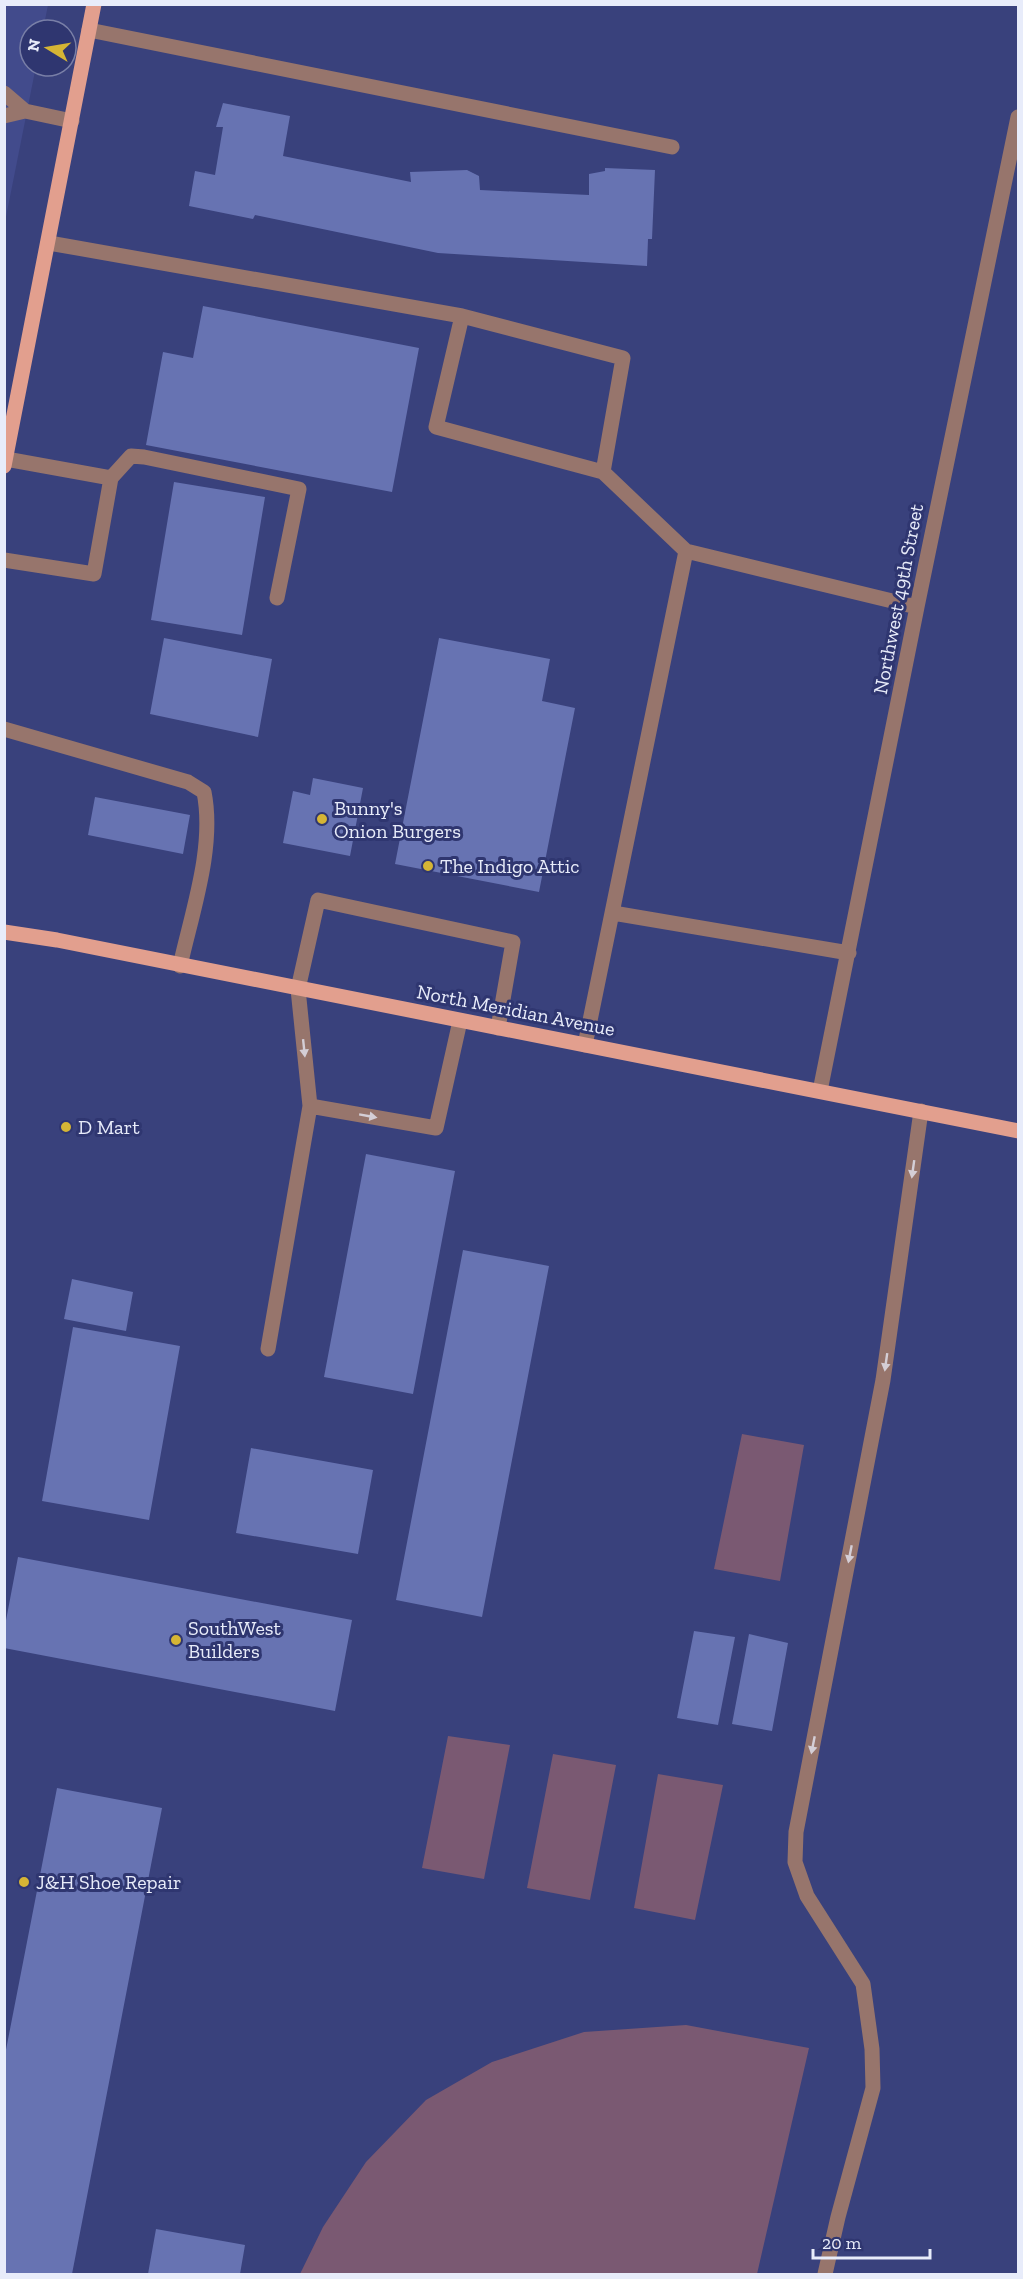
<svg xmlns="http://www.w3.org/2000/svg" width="1023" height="2279" font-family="'Zilla Slab',serif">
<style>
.built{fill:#424b8c}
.green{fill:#7a5972}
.building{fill:#6773b2}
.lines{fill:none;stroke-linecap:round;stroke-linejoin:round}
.minor{stroke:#97756c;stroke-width:15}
.major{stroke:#e29f8e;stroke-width:15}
.oneway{fill:#d4ced6}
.poi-dot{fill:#d5b535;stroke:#2f3670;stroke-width:2}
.labels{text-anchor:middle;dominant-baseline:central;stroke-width:6;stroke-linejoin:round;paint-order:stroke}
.street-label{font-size:20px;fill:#e8ecfa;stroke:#2f3670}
.poi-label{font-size:20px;fill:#e8ecfa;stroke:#2f3670;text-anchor:start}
</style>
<rect width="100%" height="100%" fill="#39417c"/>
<path class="built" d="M5 5H48L43 30H30V66H36L5 222Z"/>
<path class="green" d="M742 1434 804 1445 780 1581 714 1569Z
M448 1736 510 1745 484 1879 422 1868Z
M553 1754 616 1765 590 1900 527 1888Z
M658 1774 723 1785 695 1920 634 1908Z
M686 2025 809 2048 757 2274H300L323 2227 366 2162 426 2100 492 2062 584 2032Z"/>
<path class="building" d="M223 103 290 116 283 156 411 182 410 172 467 170 479 176 480 190 589 195V174L605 171V168L655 170 652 239H648L647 266 438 253 255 215 253 219 189 206 195 171 215 175 223 127H216Z
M203 306 419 348 392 492 146 445 163 352 193 358Z
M174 482 265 497 242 635 151 620Z
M164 638 272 659 258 737 150 714Z
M439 638 550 659 542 701 575 708 539 892 395 864Z
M313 778 363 788 350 856 283 843 293 791 310 795Z
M95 797 190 815 183 854 88 835Z
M366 1154 455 1171 413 1394 324 1377Z
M463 1250 549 1266 482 1617 396 1600Z
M72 1279 133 1292 126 1331 64 1319Z
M73 1327 180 1346 149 1520 42 1501Z
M251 1448 373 1470 358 1554 236 1533Z
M18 1557 352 1620 335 1711 4 1648V1631Z
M694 1631 735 1637 718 1725 677 1718Z
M749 1634 788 1643 772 1731 732 1724Z
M57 1788 162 1808 72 2274H4V2060Z
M156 2229 245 2245 240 2274H148Z"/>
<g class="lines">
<path class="minor" d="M89 30 672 147
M4 93 25 111
M4 116 25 111 72 121
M49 243 462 316 623 358 603 472 436 427 462 316
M603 472 686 551
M111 478 131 456 144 457 299 489 277 598
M4 560 94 574 111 478 6 459
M4 729 188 782 204 792C215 847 192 912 180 966
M613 913 849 953
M585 1045 686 551 917 607
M820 1091 917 607 1018 117
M310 1106 436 1128 460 1021
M268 1349 310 1106 298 989 318 900 513 942 498 1028
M825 2274 838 2217 873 2088 872 2049 863 1984 807 1896 795 1862 796 1832 883 1380 921 1111"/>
<path class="major" d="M4 466 94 4
M4 932 57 940 1018 1131"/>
</g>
<defs><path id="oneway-solid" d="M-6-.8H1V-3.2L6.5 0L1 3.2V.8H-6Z" transform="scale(1.5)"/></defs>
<g class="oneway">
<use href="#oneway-solid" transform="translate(304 1048) rotate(84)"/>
<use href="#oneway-solid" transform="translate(368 1116) rotate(10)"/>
<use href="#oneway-solid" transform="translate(913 1169) rotate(98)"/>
<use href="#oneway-solid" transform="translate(886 1362) rotate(98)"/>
<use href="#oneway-solid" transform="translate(850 1554) rotate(101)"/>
<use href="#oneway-solid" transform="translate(813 1745) rotate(101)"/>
</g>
<g class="poi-dot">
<circle cx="322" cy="819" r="6"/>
<circle cx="428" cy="866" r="6"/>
<circle cx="66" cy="1127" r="6"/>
<circle cx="176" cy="1640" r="6"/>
<circle cx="24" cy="1882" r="6"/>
</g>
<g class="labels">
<g class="street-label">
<text transform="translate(898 599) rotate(-79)">Northwest 49th Street</text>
<text transform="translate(516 1010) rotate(11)">North Meridian Avenue</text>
</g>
<g class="poi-label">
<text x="334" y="808">Bunny's<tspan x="334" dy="23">Onion Burgers</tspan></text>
<text x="440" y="866">The Indigo Attic</text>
<text x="78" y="1127">D Mart</text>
<text x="188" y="1628">SouthWest<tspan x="188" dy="23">Builders</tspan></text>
<text x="36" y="1882">J&amp;H Shoe Repair</text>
</g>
</g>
<rect width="1023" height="2279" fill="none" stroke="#e8ecfa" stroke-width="12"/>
<g transform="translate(48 48) rotate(281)"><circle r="28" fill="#2f3670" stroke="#797fa7" stroke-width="1.5"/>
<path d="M0-4.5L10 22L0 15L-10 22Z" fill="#d5b535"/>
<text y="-9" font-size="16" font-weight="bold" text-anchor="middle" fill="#e8ecfa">N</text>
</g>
<path d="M813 2249v9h117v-9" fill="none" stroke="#e8ecfa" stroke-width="3"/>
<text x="822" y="2249" font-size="18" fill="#e8ecfa" stroke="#2f3670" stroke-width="4.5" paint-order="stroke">20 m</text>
</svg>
